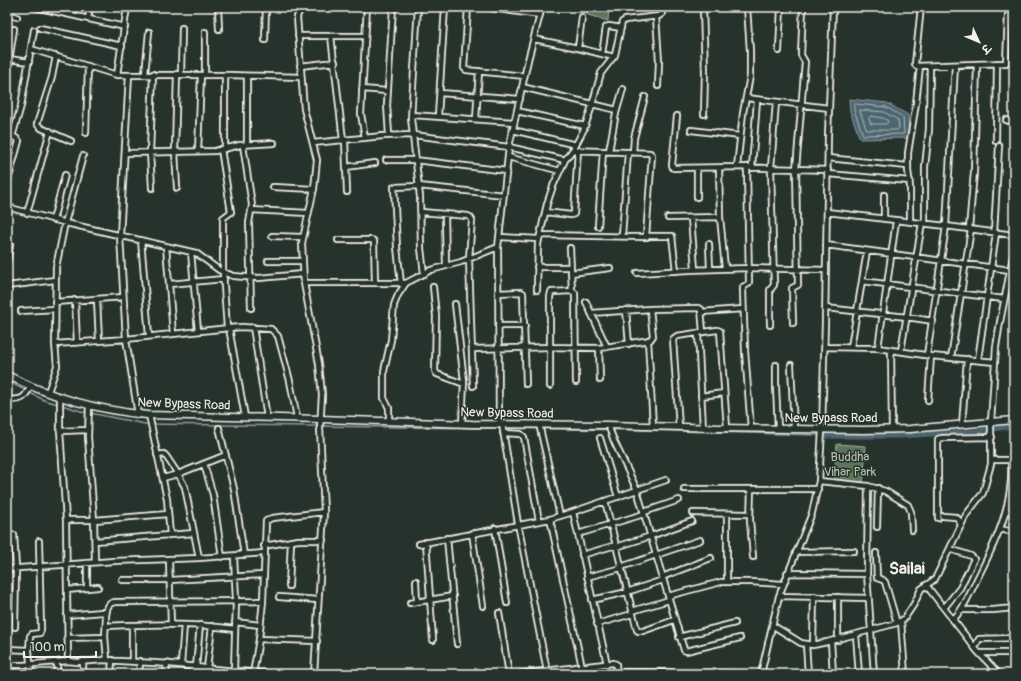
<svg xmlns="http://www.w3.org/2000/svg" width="1021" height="681" font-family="Pangolin,'Playpen Sans Deva',sans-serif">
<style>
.green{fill:#5a745a;stroke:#a7b2a1}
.water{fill:#4d6571;stroke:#909da1}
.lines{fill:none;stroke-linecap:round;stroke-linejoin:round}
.shore{stroke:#b1b9b8;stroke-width:1}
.stream{stroke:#909da1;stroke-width:1.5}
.canal{stroke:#4d6571;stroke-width:5}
.minor-casing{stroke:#f4f1e8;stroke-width:8}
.major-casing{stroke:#f4f1e8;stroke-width:9}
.minor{stroke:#26332d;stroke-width:4.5}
.major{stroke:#26332d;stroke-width:6}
.labels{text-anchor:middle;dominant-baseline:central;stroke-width:3;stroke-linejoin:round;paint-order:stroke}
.street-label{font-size:13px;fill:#f4f1e8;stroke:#26332d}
.park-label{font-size:13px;fill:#b6bfaf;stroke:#26332d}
.district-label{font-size:17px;font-weight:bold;fill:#f4f1e8;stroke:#26332d}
</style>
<rect width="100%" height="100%" fill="#26332d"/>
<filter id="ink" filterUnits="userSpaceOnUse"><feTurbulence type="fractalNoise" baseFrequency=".025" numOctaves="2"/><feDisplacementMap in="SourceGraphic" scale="8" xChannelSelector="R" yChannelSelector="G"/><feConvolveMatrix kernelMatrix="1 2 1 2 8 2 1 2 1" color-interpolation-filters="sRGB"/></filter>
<g filter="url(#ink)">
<path class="green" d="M585 7H609L608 21 588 15Z
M837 444 866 446 863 485 834 483Z"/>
<path class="water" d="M849 99 887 103 908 115 909 138 860 139 850 111Z"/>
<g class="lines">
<path class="shore" d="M856 104 886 107 903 117 904 134 863 135 854 110V105Z
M860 110 884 112 898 120 899 128 897 130H867Z
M871 116 882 118 887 120 888 122 886 124H871L869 119Z"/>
<path class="stream" d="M7 381 27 391
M30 393 46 401 58 404
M62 405 87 413
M90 413 145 424 639 430 819 435"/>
<path class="canal" d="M827 436H900L978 431 1014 426"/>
<defs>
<path id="minor" d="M35 7 125 27
M218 7 219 29
M305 7 299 12 297 17 304 109 317 160 314 189 302 243 304 283 319 364 322 395 320 428 324 512 314 674
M418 7 411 118 420 197 421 248 424 274
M468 7 464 68 466 70 524 76
M485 7 540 15
M703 7 705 72 704 114
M921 7 915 64 916 66 1006 63 1008 15
M7 14 17 17
M656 17 659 61 658 86
M88 19 90 7
M40 28 122 46
M298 36H365
M331 36 343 140
M534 39 578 48 614 57
M265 40 266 7
M578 48 582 17
M31 49 117 75H229L301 77
M779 51 781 7
M602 54 606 27 609 26 621 28
M56 56 52 77 37 124 41 128 71 141
M9 59 29 62
M300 66 335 62
M7 74 14 29
M145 74 149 32
M177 74 175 151 177 188
M181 74 182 28
M117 75 127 7
M129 75 120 236 126 339 138 415
M205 75V32
M522 87 617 110
M362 89 387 91
M440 93 520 99
M747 98 829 108
M517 111 585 126
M412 115 514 122
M438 116 445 7
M677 116 672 165 673 168 737 167 828 170
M476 119 479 71
M1006 120 1014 123
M513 130 576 145
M691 130 740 136
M86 133 88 66
M7 135 16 138 19 141 7 184
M389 135 387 105 393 7
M12 137 21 106 34 30
M365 138 361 114 367 7
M345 140 347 192
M996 141 997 63
M313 143 383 136 413 135 509 147 565 160
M247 144V76
M243 145 252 205 249 223 251 308
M221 149 231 212 223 218V272L227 328
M225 149V75
M573 150 650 153 652 155 646 236H672L676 271
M198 151 201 75
M609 151 616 113 623 89
M633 152 634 138 645 97
M125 153 215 151 240 145 274 143
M508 157 560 171
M828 158 907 166
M386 160H415L507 171
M346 167 375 163
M737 167 743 113 750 76V51L747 7
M747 167 749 282 748 284 743 287V290L745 351 751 429
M697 168V197
M719 168 720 217 725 268
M752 168 757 100
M828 174 910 181
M273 187 314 189
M152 188 150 152 153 74
M884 195V219
M7 207 70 224 196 253 219 270 233 276 259 278 303 274
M251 210 308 213
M421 212 468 216 470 217 472 220 469 258 473 386
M545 212 571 215 574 214 578 150
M827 212 946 226 1014 235
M27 213 50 131
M445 214 446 266
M668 218 720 217
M691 218 695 269
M53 220 65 175
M910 222V187L908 170V153L916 103 920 66
M925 223V167L929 129 930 66
M598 226 603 151
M969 229 974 172 977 64
M994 232 999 146
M540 235 647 237
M272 236 302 237
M622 236 628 152
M499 237 539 239
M141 240 149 336
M338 240H372L374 241 375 283
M7 241 10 245 7 262
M709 244 710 269
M826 245 1010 270
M166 246 173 334
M570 248 572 291
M191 252 198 331
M268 261H302
M537 267H571
M571 273 610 268
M637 273 688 270 748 268 826 270
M862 281 1004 299
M304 283H406L431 270 461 262 498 247
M169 284 224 279
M401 284 397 247 394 187 419 186 504 195
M7 286 55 280
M433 287 436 316 435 371 437 374 464 384
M537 290 538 244 547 204 553 186 565 160 574 148 584 129 591 109 601 73 615 55 622 22 625 20 659 16 662 14 661 7
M498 293 521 292 523 293 526 384
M97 299 99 341
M75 300 77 343
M55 302 123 297
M586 302 607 347
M455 304 464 381 462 424
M826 308 907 317 933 321
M626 310 629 344
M21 311 55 309
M701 312 743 309
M591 313 650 309 698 308 701 309 703 332
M793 323 792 288 798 285 796 169 805 62 801 55 803 7
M770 325V290L774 285 771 168 776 102
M498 326H525
M253 327 267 418
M229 328 245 417
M698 333 703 428
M648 340 653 426
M55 344 126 339 229 328 242 327 271 329 278 336 290 381 297 418
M825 347 878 348 931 356 995 362
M851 347 867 251
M599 348 600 380
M878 348 896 221
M472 349 551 347 599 348 650 340 653 336 650 309
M891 350 892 430
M901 351 922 223
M927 355 946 226 955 65
M951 358 971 229
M978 360 996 233
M776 365V387L778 429
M791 365 794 429
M550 386V297L551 292H553L572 291 575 293 576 382
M48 392 57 366 55 344 56 267 65 223 83 156
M60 396V431L66 520 68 661
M701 396 724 393
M7 400C23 399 23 400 31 386
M928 400 931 356
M89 405 88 437 94 520 95 562
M149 415 167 499 170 535
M389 421V408L384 398V371L391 340 394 305 398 295 406 283
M499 424 498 247 509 147 528 60 542 7
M502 424 518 524 547 671
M539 424 560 516
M608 425 614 441 637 490 684 650 686 651 740 638
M962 425 967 359
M679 427 673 339 677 336 717 330 720 331 727 428
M219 428 234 489 244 555
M60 431 88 430
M503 433 521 434 524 437 539 521
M600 438 618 497
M157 455 164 454 166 456 178 474 185 487 199 558
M204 464 213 495 222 557
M163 478 178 474 226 455
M819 481 868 486 885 491 908 505 911 512 912 530
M868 486 867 574 874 674
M684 489H818
M751 489 750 520 753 557
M605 501 637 630 638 631H643L674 620
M1006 511H1014
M573 512 607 664
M644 512 679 500
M693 513 750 514
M727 514V582
M943 516 956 517 959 520 961 526
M938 518V439L941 438 992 437
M550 519 582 667
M66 520H94L168 514
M877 527 878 488
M495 528 507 603
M1000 529 1014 532
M472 533 483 606
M578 534 644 514
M14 535 16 568 15 627
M447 538 457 644
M95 541 194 533
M426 542 433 640
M419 544 550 519 573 512 666 480
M264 546 298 540H323
M616 547 651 536 692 521
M796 552 854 551
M876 553 877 578 883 580 885 582 897 623
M582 555 616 545
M169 560 171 625
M87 563V588
M621 567 700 540
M7 569 114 561 199 558 264 553
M787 573 867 574
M587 577 621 568
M662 577 711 558
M122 580H170L263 575
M416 581 417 602
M926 585 978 652 999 674
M289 586 291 541
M67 590 98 587
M668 596 721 582H751L783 584
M779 596 868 598
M279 597 318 600
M838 597V640
M592 600 627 592 663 580
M410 603 453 596
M944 608 960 588 974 559 971 556 950 549
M962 610H993L1014 608
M632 611 669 600
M499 613 509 674
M67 615 102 612 105 613 106 616 105 637 67 638
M106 616C107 609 107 603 115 602L263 601
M953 620C965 607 971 591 979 575 997 539 1014 503 1011 461L1007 460H991
M901 621 905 674
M235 622 260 625
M597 624 632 614
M772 625 801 643 813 645 827 642 897 623 904 619 914 604 921 589 935 579 966 515 983 493 991 464V422L996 347 1000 322 1014 251
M106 626C149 624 192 623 235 629
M856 635 859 674
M105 636 107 660
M679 637 735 623
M259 639 317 641
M831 641 833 674
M806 644 808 674
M813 645 814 596
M975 647 979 639 1014 638
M7 649 29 650
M980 653H1014
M83 661V674
M132 661V625
M7 665H23L68 661 77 662 104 660 170 664 214 669 218 674
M181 665 184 625
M595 665V674
M196 667 200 625
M575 667 576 674
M207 668 212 626
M214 669 272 674
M234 671 236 601 234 556
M617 672 717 673 741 674
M31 674 29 650 30 636 32 634 40 633 41 630 39 541
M57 674V662
M111 674 112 660
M139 674 140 661
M166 674 167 663
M192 674 193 666
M253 674 259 639 263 601 266 521 272 518 324 512
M518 674 613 663 616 664 617 674
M761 674 779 596 812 513 819 481 822 430 825 323 828 135 833 7"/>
<path id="major" d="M7 375C50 397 99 410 147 415L320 419 472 424 608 425 721 428 863 430 910 429 1014 420"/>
</defs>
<use href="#minor" class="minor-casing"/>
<use href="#major" class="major-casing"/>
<use href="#minor" class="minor"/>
<use href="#major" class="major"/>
</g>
</g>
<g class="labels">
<g class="street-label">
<text transform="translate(184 404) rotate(2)">New Bypass Road</text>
<text transform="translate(507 413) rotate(1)">New Bypass Road</text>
<text x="831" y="418">New Bypass Road</text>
</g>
<g class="park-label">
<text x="850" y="457">Buddha<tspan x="850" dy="15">Vihar Park</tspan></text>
</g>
<g class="district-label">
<text x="907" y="568">Sailai</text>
</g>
</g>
<rect width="1021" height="681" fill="none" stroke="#26332d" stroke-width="24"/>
<rect x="12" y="12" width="997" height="657" fill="none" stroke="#f4f1e8" stroke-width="1.5" filter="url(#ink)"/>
<g transform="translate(979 42) rotate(134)" stroke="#26332d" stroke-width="3" paint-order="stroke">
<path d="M0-3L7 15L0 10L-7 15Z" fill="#f4f1e8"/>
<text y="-6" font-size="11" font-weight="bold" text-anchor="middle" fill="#f4f1e8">उ</text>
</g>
<path d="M24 651v6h72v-6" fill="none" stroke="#f4f1e8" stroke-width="2"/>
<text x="30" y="651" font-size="12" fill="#f4f1e8" stroke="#26332d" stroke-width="3" paint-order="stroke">100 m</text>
</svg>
